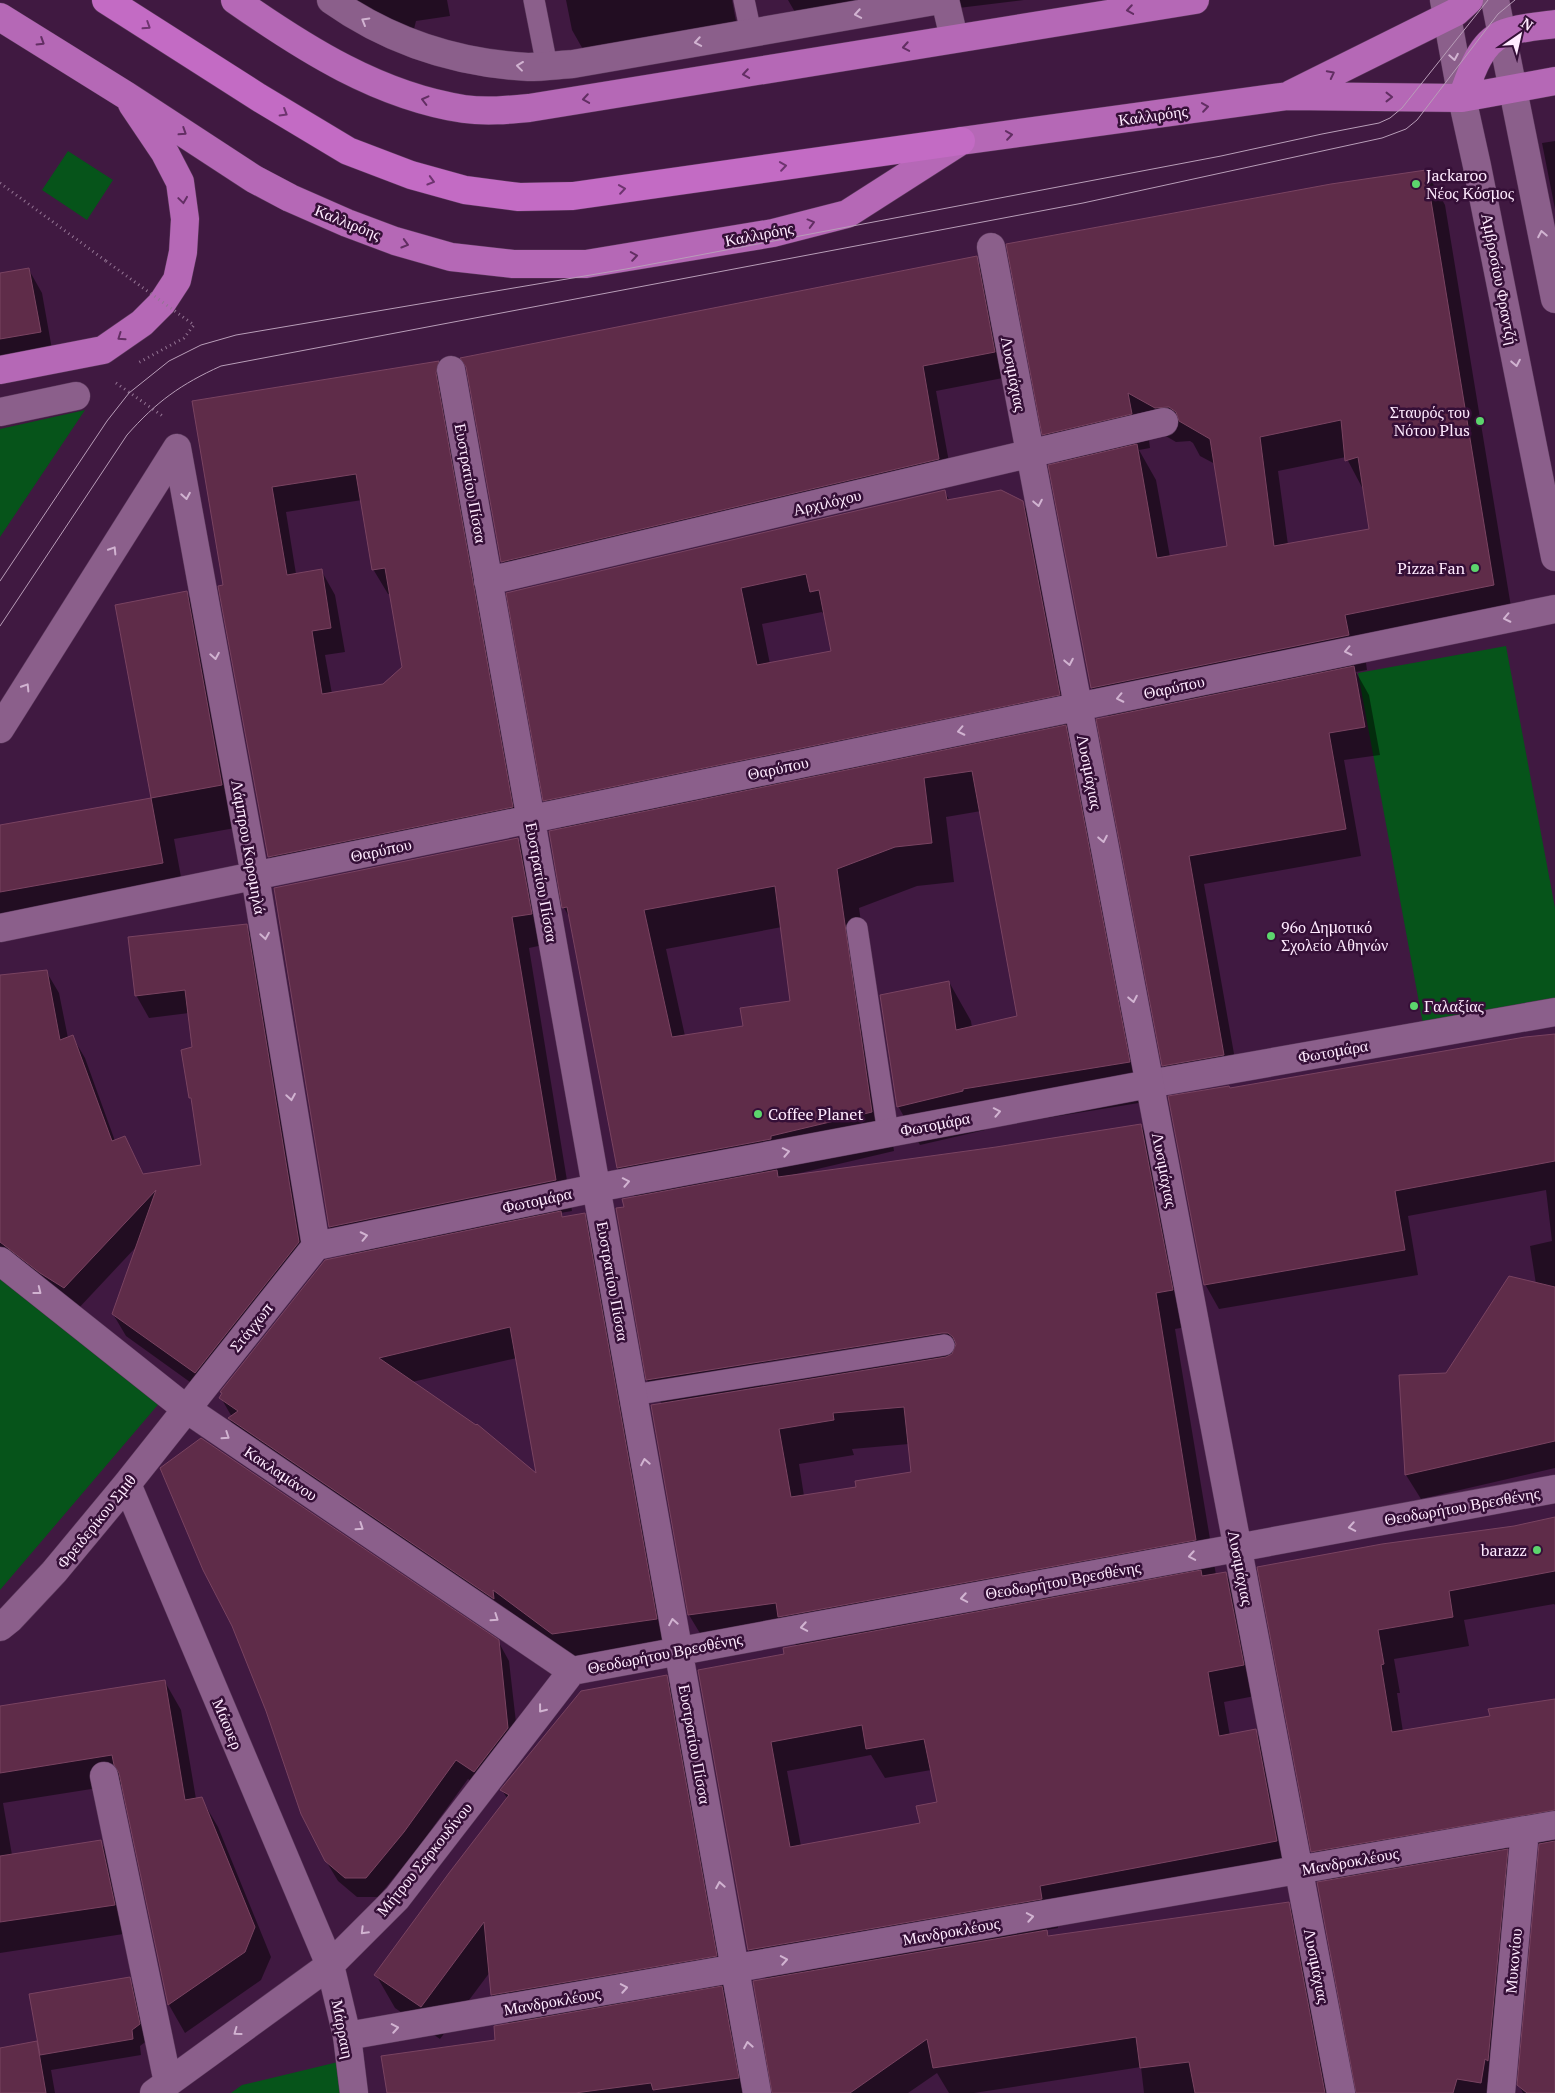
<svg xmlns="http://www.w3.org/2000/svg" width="1555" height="2093" font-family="'PT Serif',serif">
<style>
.green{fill:#06541a}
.shadow{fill:#0007;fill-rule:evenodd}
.building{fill:#5f2c49;stroke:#794361;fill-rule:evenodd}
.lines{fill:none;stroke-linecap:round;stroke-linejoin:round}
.service-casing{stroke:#5a395b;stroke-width:22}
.pedestrian-casing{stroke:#5a395b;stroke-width:29}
.minor-casing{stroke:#5a395b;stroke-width:29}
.secondary-casing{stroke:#5a395b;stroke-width:29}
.primary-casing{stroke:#5a395b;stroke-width:29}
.trunk-casing{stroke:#5a395b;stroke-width:29}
.path{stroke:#947594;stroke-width:3;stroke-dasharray:1 4;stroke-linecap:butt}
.service{stroke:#8b5f8b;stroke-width:21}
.pedestrian{stroke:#8b5f8b;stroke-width:28}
.minor{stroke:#8b5f8b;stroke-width:28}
.secondary{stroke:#8b5f8b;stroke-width:28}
.primary{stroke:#b568b6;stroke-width:28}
.trunk{stroke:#c36bc4;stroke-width:28}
.tram{stroke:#b89db8;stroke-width:1}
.path-bridge{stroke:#947594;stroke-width:3;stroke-dasharray:1 4;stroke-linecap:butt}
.oneway{stroke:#622e63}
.oneway2{stroke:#d1b3d1}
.oneway3{stroke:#6e346f}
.poi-dot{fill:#5cd56d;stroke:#350f37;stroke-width:2}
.labels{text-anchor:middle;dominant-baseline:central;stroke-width:5;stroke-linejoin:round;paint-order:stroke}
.street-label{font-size:16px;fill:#ffebff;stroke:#350f37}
.poi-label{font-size:16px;fill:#ffebff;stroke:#350f37;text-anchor:start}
</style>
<rect width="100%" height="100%" fill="#401941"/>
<path class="green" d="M68 151 113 180 87 220 42 190Z
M85 410 0 537V429Z
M1506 646 1555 908V1000L1423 1024 1358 673Z
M0 1275 162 1400 0 1590Z
M338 2062 342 2093H231L242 2085Z"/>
<path class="shadow" d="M344 0H447L450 16 416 21 411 41Z
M566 0H732L738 32 589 60 572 30Z
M788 0H1024L942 10 807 33Z
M1555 141V209L1542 143Z
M1426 171 1445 205 1513 619 1364 649 1367 670 1356 672 1369 695 1380 755 1344 760 1361 856 1204 884 1239 1082 1179 1093 1163 1065 1109 718 1092 688 1050 466 1061 464 1044 434ZM1147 425 1176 442 1190 441 1193 443 1200 456 1215 464 1228 547 1170 557 1156 480 1139 450 1150 448ZM1346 457 1365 493 1371 530 1288 545 1278 471Z
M976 258 991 283 1008 377 936 391 953 484 516 586 502 561Z
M29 270 42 293 53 355 0 365V275Z
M438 362 452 387 526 832 284 881 270 857 194 402ZM362 500 373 569 388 594H391L403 667 383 686 332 694 325 655 345 652 335 595 321 570 296 574 286 512Z
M944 491 950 501 1022 502 1044 539 1080 731 1069 733 1088 766 1151 1101 985 1128V1130L920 1145 898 1106 949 982 971 1021 972 1028 1019 1017 981 811 946 817 954 882 917 886 859 908 894 1151 792 1175 793 1178 1141 1125 1161 1161 1192 1326 1175 1329 1216 1575 1226 1574 1243 1603 1260 1695 1224 1702 1230 1736 1256 1731 1272 1760 1293 1870 1056 1916 1058 1928 1046 1930 1050 1937 1288 1904 1305 1933 1335 2093H1144L1141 2067 974 2093H949L937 2073 908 2093H773L766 1980 749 1950 699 1671 786 1655 797 1647 792 1639 710 1650 689 1615 662 1404 647 1380 625 1208 635 1198 618 1168 571 920 564 908 550 832 562 830 545 800 508 594ZM822 612 826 618 833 652 770 664 762 624ZM782 927 792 1002 745 1027 685 1036 666 949ZM909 1444 912 1473 857 1488 804 1496 799 1464 854 1455 852 1449ZM871 1755 885 1778 931 1770 938 1803 921 1824 801 1846 787 1771Z
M187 593 211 634 246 826 174 839 186 904 0 937V826L152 799 116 606Z
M518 839 535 870 548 944 529 948 572 1211 560 1213 563 1218 584 1214 601 1243 673 1648 569 1662 246 1447 229 1418 232 1417 221 1398 347 1257 330 1227 275 889ZM517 1358 538 1476 412 1382Z
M246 925 259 947 312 1265 208 1395 126 1336 113 1314 137 1246 77 1310 0 1254V976L46 971 59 993 68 1038 72 1036 85 1058 115 1141 124 1138 144 1175 203 1166 194 1104 190 1098 193 1048 189 1013 149 1018 136 995Z
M1555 1035V1468L1421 1499 1406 1475 1400 1376 1446 1374 1536 1284 1530 1246 1552 1241 1546 1190 1408 1216 1418 1275 1219 1309 1205 1284 1230 1089Z
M1555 1519V1605L1554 1604 1464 1620 1469 1646 1394 1659 1400 1693H1397L1403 1732 1491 1717 1555 1700V2093H1523L1519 2085 1541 1843 1506 1849 1523 1879 1504 2093H1357L1330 1881 1312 1851 1259 1568 1514 1527Z
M498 1641 509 1661 519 1749 486 1791 468 1779 415 1852 378 1897H357L338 1881 326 1861Z
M666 1677 685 1709 735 1988 723 1990 738 2017 752 2093H388L496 2041 509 2025 492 1995 490 1972 440 2039 395 2008 376 1975 507 1798 502 1790 528 1756 582 1692Z
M165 1682 181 1710 196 1799 201 1798 218 1827 271 1957 261 1980 185 2033 169 2005 123 1784 3 1803 12 1855 101 1842 117 1870 130 1933 0 1953V1708Z
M129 1978 138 1994 148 2040 140 2046 141 2055 51 2070 55 2093H0V2049L37 2043 39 2048Z"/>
<path class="building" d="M1426 170 1494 585 1345 615 1349 635 1091 688 1048 465 1137 444 1157 558 1227 546 1210 439 1179 421 1176 412 1169 407 1155 408 1128 393 1132 414 1042 435 1006 244 1331 184ZM1341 420 1345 461 1358 457 1369 529 1274 546 1260 437Z
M977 256 995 352 923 366 939 459 501 562 466 367 460 358Z
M29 268 41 332 0 339V273Z
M439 361 436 373 513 807 268 857 218 586 223 585 192 401ZM356 474 372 570 385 568 402 667 383 684 322 694 312 631 331 628 322 569 287 575 272 487Z
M945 490 947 500 1001 490 1023 501 1060 695 543 801 506 593ZM806 574 810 592 819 590 831 651 757 665 741 588Z
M187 591 222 785 151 798 115 605Z
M1354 666 1365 727 1329 733 1346 829 1189 856 1224 1055 1162 1066 1096 719Z
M1066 725 1130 1062 963 1089V1091L897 1107 880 995 949 981 956 1030 1017 1016 972 771 924 778 932 843 895 847 837 869 872 1112 771 1136V1139L617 1168 567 907 562 908 549 831ZM775 886 790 1001 740 1008 743 1026 672 1037 644 910Z
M151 798 163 863 0 892V825Z
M518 838 532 914 512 917 556 1180 329 1227 274 888Z
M247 924 299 1242 195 1373 112 1314 156 1190 64 1288 40 1273 0 1242V975L47 970 60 1040 73 1035 112 1141 125 1136 143 1174 201 1165 191 1098H189L181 1050 192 1047 185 990 135 996 128 937Z
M1555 1034V1161L1395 1191 1405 1250 1204 1285 1168 1096 1229 1086 1230 1088 1525 1037Z
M1141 1124 1173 1290 1156 1293 1196 1540 778 1617 776 1603 688 1615 651 1405 946 1357 952 1354 956 1344 953 1337 948 1333H942L646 1380 616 1208 624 1207 622 1199 777 1170 778 1177 996 1147ZM904 1407 911 1472 855 1481 856 1487 791 1497 779 1429 834 1420 833 1413Z
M561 1211 562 1217 585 1213 657 1619 552 1634 493 1590 494 1599 228 1418 238 1411 219 1398 222 1393 220 1392 325 1260ZM510 1327 536 1473 477 1424 476 1425 379 1358Z
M1509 1276 1555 1287V1441L1405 1475 1399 1375 1446 1373Z
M201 1438 499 1640 508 1728 474 1772 456 1760 404 1832 366 1878H345L325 1861 301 1814 266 1711 232 1626 203 1570 160 1468Z
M1555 1517V1571L1449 1591 1453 1617 1378 1630 1384 1664 1381 1665 1392 1732 1490 1716 1488 1709 1555 1699V1810L1311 1852 1257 1567 1382 1544 1514 1526Z
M1201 1570 1202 1576 1226 1572 1244 1665 1208 1672 1219 1736 1256 1729 1277 1841 1040 1886 1042 1899 748 1950 698 1670 784 1654 783 1648ZM862 1725 866 1749 924 1739 937 1802 916 1806 920 1823 790 1847 771 1742Z
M667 1675 717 1956 491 1995 484 1922 421 2007 374 1975 449 1873 509 1795 500 1790 581 1691Z
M165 1680 185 1800 202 1797 255 1927 245 1952 168 2005 119 1773 114 1765 112 1755 0 1773V1706Z
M101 1840 115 1905 0 1922V1856Z
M1555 1841V2093H1527L1517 2085 1539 1844Z
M1508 1849 1488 2061 1485 2059 1481 2083 1457 2079 1453 2093H1356L1317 1882Z
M1289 1902 1325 2093H1195L1189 2062 1140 2068 1136 2037 933 2068 927 2039 850 2093H772L753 1981 1047 1930 1048 1936Z
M130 1977 140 2024 132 2030 133 2039 40 2055 29 1994Z
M722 1986 739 2078 653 2090 651 2083 575 2093H387L381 2056 495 2040 494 2026Z
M37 2041 46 2093H0V2048Z"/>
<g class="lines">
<defs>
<path id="service" d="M534 0 547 66
M744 0 751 33
M857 928 888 1133
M633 1395 944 1345"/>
<path id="pedestrian" d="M0 412 76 396
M1149 1084 1555 1012
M347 2036 354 2093"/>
<path id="minor" d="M331 0C389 41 457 63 528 67 543 67 558 65 573 64L940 0
M945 0 954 38
M991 247 1341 2093
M451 370 757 2093
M177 448 255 876 316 1246
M488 581 1164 422
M0 729 177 448
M0 928 1555 609
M316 1246 596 1188 1149 1084
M0 1261 185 1408 572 1671
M127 1484 330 1965 347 2036 1555 1825
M0 1627 10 1619 54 1572 127 1484 316 1246
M572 1671 1555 1489
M104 1776 168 2083
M154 2093 330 1965 397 1898 572 1671
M1501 2093 1525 1830"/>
<path id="secondary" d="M1444 0 1462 98 1477 166 1555 557
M1495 0 1555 299"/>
<path id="primary" d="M235 0C305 49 379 96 464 109 486 112 508 110 529 108L1195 0
M0 17 127 96 254 179 290 198 347 223 395 241 451 257 513 264H586L773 233 847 214 961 141 1288 96 1462 98 1555 81
M1291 94 1456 12 1469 0
M1462 98C1470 76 1479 44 1502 34 1514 28 1541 26 1555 24
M0 370 103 350 142 323 162 303 177 280 183 252 185 219 180 182 165 153 132 104"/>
<path id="trunk" d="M106 0 258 97 348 151 411 175 465 190 519 197 573 196 961 141"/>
</defs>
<use href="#service" class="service-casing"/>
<use href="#pedestrian" class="pedestrian-casing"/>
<use href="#minor" class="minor-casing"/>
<use href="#secondary" class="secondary-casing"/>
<use href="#primary" class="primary-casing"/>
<use href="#trunk" class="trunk-casing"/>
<path class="path" d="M0 183 106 261
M116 383 164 417"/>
<use href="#service" class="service"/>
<use href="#pedestrian" class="pedestrian"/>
<use href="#minor" class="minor"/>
<use href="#secondary" class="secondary"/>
<use href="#primary" class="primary"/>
<use href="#trunk" class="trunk"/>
<path class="tram" d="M0 581 107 421 129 393 169 361 201 345 236 335 626 269 1221 156 1322 134 1379 123 1390 118 1402 108 1488 0
M0 626 127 435C156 402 181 384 221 366L1083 203 1382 138 1406 129 1417 120 1498 14 1515 0"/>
<path class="path-bridge" d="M106 261 194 325 184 338 136 364"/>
</g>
<defs><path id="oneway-chevron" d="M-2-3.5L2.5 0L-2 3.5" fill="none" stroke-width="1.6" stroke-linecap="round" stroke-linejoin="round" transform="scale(1.25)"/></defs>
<g class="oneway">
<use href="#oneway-chevron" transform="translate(1130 10) rotate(171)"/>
<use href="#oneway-chevron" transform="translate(41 42) rotate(32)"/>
<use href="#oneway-chevron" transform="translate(906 47) rotate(170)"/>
<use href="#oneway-chevron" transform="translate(746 74) rotate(171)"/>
<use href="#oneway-chevron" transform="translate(1331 74) rotate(-27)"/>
<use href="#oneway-chevron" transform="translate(1389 97)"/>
<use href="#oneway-chevron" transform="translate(586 99) rotate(171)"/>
<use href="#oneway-chevron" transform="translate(425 100) rotate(-166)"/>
<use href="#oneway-chevron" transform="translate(1205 107) rotate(-8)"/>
<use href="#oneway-chevron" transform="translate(183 132) rotate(33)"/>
<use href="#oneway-chevron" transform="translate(1009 135) rotate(-8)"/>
<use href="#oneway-chevron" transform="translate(183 200) rotate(82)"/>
<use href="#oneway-chevron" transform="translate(811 223) rotate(-15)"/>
<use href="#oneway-chevron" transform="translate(405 244) rotate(16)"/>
<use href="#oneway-chevron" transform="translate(634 256) rotate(-9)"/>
<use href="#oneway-chevron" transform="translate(121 337) rotate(145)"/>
</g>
<g class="oneway2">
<use href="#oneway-chevron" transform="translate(858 14) rotate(170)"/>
<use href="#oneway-chevron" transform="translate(365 21) rotate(-150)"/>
<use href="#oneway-chevron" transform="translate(698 42) rotate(170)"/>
<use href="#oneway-chevron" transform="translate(1454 57) rotate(80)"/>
<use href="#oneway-chevron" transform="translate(520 66) rotate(-173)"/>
<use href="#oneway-chevron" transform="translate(1542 234) rotate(-101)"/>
<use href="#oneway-chevron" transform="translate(1516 363) rotate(79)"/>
<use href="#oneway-chevron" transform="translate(186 496) rotate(80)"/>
<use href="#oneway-chevron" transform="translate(1038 503) rotate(79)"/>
<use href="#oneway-chevron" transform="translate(113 550) rotate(-58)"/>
<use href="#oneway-chevron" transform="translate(1507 618) rotate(168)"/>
<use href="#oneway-chevron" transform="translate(1348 651) rotate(168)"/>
<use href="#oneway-chevron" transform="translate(215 656) rotate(80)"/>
<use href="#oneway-chevron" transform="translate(1069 662) rotate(79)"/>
<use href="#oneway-chevron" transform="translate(26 687) rotate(-58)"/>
<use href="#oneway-chevron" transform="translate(1120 698) rotate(168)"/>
<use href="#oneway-chevron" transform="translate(961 731) rotate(168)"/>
<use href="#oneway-chevron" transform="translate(1103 839) rotate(79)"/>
<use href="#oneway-chevron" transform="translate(265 936) rotate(81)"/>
<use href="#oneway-chevron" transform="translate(1133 999) rotate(79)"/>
<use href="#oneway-chevron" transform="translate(291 1097) rotate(81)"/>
<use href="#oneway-chevron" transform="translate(997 1112) rotate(-11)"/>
<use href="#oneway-chevron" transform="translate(786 1152) rotate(-11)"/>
<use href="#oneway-chevron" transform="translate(626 1182) rotate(-11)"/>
<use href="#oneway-chevron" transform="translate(364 1236) rotate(-12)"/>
<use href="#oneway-chevron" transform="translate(38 1291) rotate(38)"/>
<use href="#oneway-chevron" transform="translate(226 1436) rotate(34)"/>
<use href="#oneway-chevron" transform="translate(645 1462) rotate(-100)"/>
<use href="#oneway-chevron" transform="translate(360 1527) rotate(34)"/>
<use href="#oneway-chevron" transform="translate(1352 1527) rotate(170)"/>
<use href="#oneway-chevron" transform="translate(1192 1556) rotate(170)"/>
<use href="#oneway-chevron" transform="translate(964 1598) rotate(170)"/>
<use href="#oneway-chevron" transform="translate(495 1618) rotate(34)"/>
<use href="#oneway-chevron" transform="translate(673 1622) rotate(-100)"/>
<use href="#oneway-chevron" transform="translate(804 1627) rotate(170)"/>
<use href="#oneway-chevron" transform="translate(542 1709) rotate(128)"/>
<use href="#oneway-chevron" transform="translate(720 1885) rotate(-100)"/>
<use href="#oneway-chevron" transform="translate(1030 1917) rotate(-10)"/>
<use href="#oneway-chevron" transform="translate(364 1931) rotate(135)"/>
<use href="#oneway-chevron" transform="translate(784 1960) rotate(-10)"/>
<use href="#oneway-chevron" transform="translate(624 1988) rotate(-10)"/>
<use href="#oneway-chevron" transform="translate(395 2028) rotate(-10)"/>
<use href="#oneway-chevron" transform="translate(237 2032) rotate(144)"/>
<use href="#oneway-chevron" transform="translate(748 2045) rotate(-100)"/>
</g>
<g class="oneway3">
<use href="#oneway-chevron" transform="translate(147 26) rotate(33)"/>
<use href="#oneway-chevron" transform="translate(284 113) rotate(31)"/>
<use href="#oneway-chevron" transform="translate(783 166) rotate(-8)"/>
<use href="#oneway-chevron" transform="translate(431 181) rotate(16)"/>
<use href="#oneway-chevron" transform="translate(622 189) rotate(-8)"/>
</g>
<g class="poi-dot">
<circle cx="1416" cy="184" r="5"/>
<circle cx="1480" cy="421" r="5"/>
<circle cx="1475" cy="568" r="5"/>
<circle cx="1271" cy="936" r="5"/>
<circle cx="1414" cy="1006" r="5"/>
<circle cx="758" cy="1114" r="5"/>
<circle cx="1537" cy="1550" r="5"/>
</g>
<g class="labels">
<g class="street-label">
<text transform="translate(1153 115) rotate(-8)">Καλλιρόης</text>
<text transform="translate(348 222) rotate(22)">Καλλιρόης</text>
<text transform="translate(759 234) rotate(-11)">Καλλιρόης</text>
<text transform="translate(1500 279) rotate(79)">Αμβροσίου Φραντζή</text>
<text transform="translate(1014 374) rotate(79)">Λυσιμάχιας</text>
<text transform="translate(471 483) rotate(80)">Ευστρατίου Πίσσα</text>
<text transform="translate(827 502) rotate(-13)">Αρχιλόχου</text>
<text transform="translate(1174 687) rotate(-12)">Θαρύπου</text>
<text transform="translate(778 768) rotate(-12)">Θαρύπου</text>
<text transform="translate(1090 772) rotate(79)">Λυσιμάχιας</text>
<text transform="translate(249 847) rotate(80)">Λάμπρου Κορομηλά</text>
<text transform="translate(381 850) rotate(-12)">Θαρύπου</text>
<text transform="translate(542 882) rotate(80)">Ευστρατίου Πίσσα</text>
<text transform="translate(1333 1051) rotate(-10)">Φωτομάρα</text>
<text transform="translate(935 1124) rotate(-11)">Φωτομάρα</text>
<text transform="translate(1165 1170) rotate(79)">Λυσιμάχιας</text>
<text transform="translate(537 1200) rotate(-12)">Φωτομάρα</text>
<text transform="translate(613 1281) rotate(80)">Ευστρατίου Πίσσα</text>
<text transform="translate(251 1327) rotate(-51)">Στάγχωπ</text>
<text transform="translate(281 1473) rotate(34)">Κακλαμάνου</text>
<text transform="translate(1462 1506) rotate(-10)">Θεοδωρήτου Βρεσθένης</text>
<text transform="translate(96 1521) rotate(-51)">Φρειδερίκου Σμιθ</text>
<text transform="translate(1241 1568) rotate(79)">Λυσιμάχιας</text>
<text transform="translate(1063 1580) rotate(-10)">Θεοδωρήτου Βρεσθένης</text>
<text transform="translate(665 1653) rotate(-11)">Θεοδωρήτου Βρεσθένης</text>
<text transform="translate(228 1724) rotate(67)">Μάουερ</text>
<text transform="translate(695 1744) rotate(80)">Ευστρατίου Πίσσα</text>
<text transform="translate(424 1859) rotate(-51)">Μήτρου Σαρκουδίνου</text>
<text transform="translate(1350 1861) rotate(-10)">Μανδροκλέους</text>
<text transform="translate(951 1931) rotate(-10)">Μανδροκλέους</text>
<text transform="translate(1513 1961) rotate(-85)">Μυκονίου</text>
<text transform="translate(1317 1966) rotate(79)">Λυσιμάχιας</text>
<text transform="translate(552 2001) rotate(-10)">Μανδροκλέους</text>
<text transform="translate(343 2029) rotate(79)">Μάρραιη</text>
</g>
<g class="poi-label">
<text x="1426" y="175">Jackaroo<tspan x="1426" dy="18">Νέος Κόσμος</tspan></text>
<text x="1470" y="412" text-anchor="end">Σταυρός του<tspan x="1470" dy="18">Νότου Plus</tspan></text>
<text x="1465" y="568" text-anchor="end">Pizza Fan</text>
<text x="1281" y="927">96ο Δημοτικό<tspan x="1281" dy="18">Σχολείο Αθηνών</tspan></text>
<text x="1424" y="1006">Γαλαξίας</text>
<text x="768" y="1114">Coffee Planet</text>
<text x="1527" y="1550" text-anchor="end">barazz</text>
</g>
</g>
<g transform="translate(1520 35) rotate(34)" stroke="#350f37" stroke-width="4" paint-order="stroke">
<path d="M0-4L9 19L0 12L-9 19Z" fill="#ffebff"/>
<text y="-8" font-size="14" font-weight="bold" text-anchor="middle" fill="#ffebff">N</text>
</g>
</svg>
